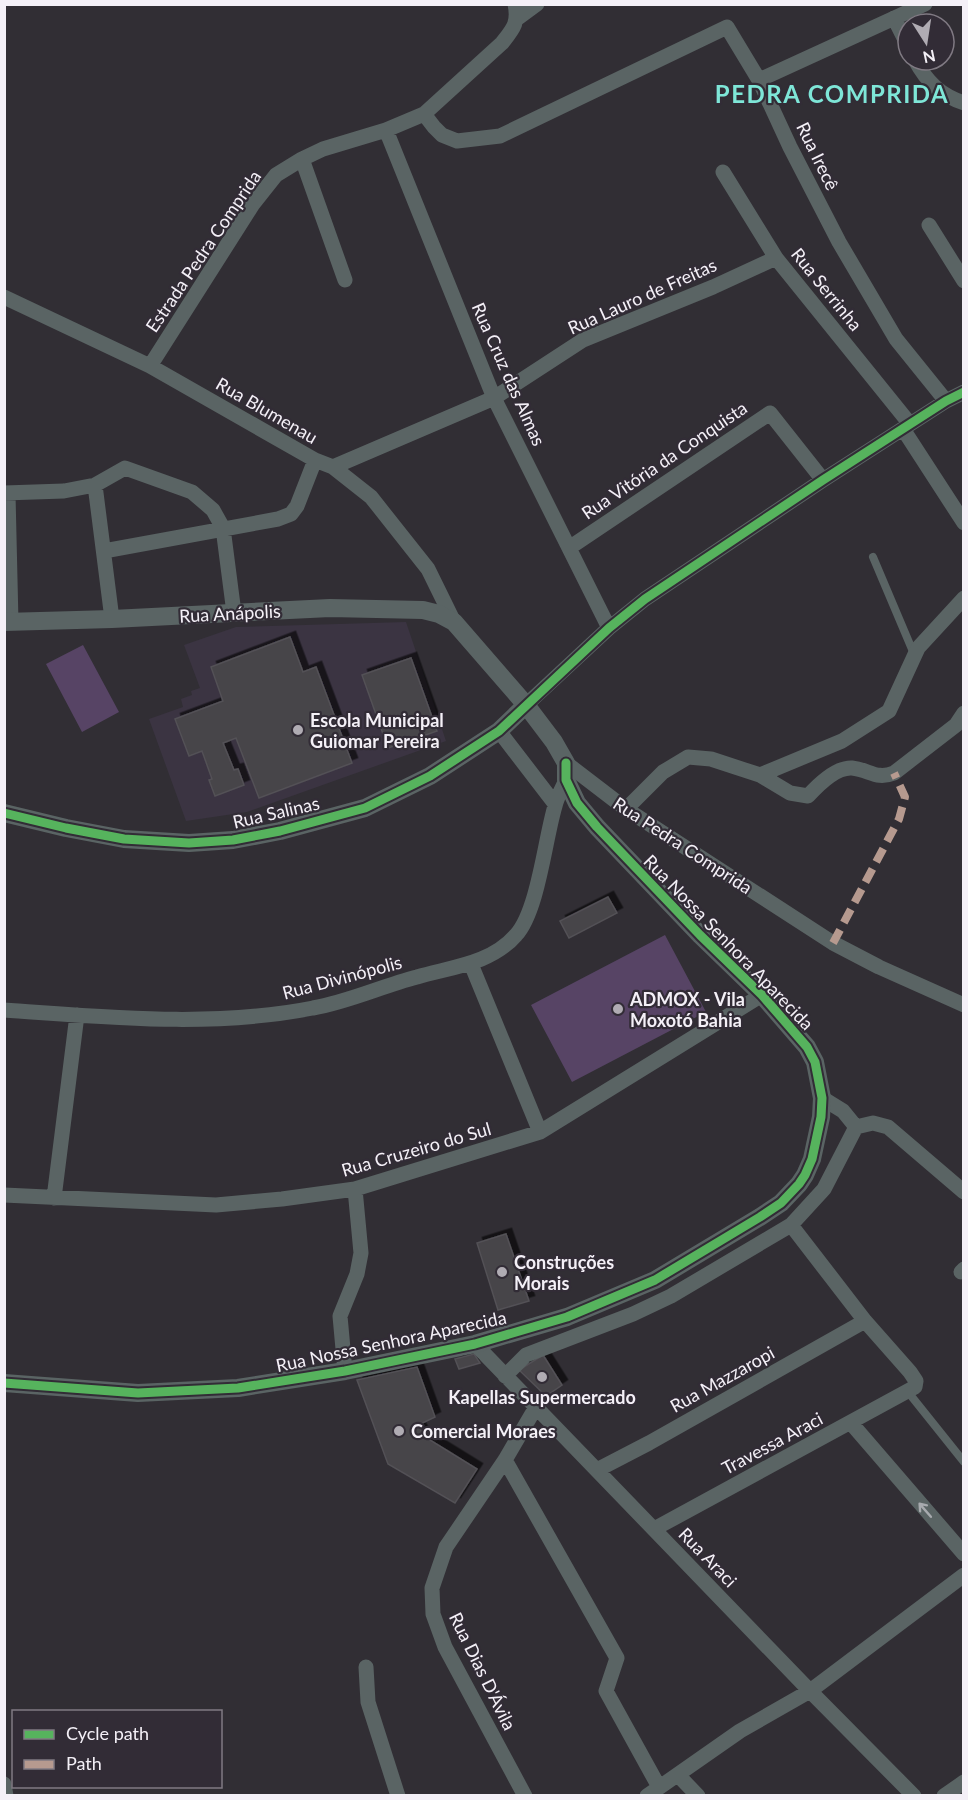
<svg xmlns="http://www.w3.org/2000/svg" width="968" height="1800" font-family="Lato,sans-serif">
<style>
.built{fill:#3b3442}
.green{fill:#574465}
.building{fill:#474449;stroke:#535156;stroke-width:1.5;filter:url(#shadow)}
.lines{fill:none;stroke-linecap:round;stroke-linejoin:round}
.service{stroke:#5a6464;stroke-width:8}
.minor{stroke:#5a6464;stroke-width:15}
.tertiary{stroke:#5a6464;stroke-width:18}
.quiet{stroke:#b69a8f;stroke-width:8;stroke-dasharray:15 8;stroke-linecap:butt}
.cycleway-casing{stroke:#322c36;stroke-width:13}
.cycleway{stroke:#56b35d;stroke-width:9}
.oneway{stroke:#a7aaae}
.poi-dot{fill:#b0acb3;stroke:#322c36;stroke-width:2}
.labels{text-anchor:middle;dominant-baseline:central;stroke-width:4.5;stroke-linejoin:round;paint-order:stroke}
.street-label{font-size:18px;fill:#f4f0f7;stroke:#322c36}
.poi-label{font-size:18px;font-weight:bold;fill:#f4f0f7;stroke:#322c36;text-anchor:start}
.district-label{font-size:24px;font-weight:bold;letter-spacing:1.5px;fill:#7ee6d7;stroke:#322c36}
</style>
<defs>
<filter id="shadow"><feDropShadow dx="5.5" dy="-5.5" stdDeviation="0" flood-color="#0009"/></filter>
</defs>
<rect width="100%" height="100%" fill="#312e34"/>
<path class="built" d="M406 622 446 741 247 812 186 821 149 719 183 707 181 699 192 695 191 691 200 688 184 645 236 627Z"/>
<path class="green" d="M83 645 119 712 82 732 46 664Z
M665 935 706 1012 572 1082 531 1005Z"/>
<path class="building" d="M290 637 303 672 316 667 352 763 259 798 236 738 223 743 234 770 238 769 244 785 215 796 209 780 212 779 202 751 189 756 175 719 223 701 211 667Z
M411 658 437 731 388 748 362 675Z
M608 897 617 913 569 938 560 921Z
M506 1234 529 1301 498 1310 477 1243Z
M474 1354 480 1363 459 1369 455 1359Z
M543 1355 562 1385 546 1396 519 1370Z
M417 1367 435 1417 418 1425 425 1437 477 1469 455 1503 388 1464 357 1380Z"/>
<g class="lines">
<path class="service" d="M873 557 914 654
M908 1392 964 1462"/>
<path class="minor" d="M518 18 537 4
M894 18 908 46
M915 60C927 82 940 95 964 103
M759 80 925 4
M424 114 434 127 442 135 457 141 500 136 727 27 759 80 790 147 839 242 896 339 946 401
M386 130 494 398 609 628
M302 159 345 280
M723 172 776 258 910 424
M929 225 964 281
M4 297 150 366 315 460 333 467 371 497 428 569 454 622
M150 366 253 204 276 175 302 159 323 149 386 130 424 114 502 43C513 29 519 23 515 4
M903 429 964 523
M333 467 494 398 583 340 713 287 776 258
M95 485 112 619
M4 493 64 491 95 485 125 468 192 492 213 510 223 528 234 613
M8 494 11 622
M569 548 770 413 823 480
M104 551 278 519 291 514 297 506 315 460
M526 705 609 628 645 599 823 480 946 401 964 392
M499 731 555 804
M566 763 626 809 833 943 879 967 964 1005
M760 775 842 741 889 711 918 648 964 598
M626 809 663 772 688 757 711 759 760 775 790 793 808 796C818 785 836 767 852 768 870 770 876 780 894 773L956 725 964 713
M471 964 540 1132
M4 1010C107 1017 211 1028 313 1008 348 1002 382 986 417 977 451 967 491 964 516 935 538 911 545 839 555 806 557 797 562 789 566 780
M822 1098 843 1111 856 1127
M4 1195 216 1205 282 1199 355 1189 540 1132 762 995
M54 1198 77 1015
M961 1272 964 1269
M475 1344 810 1691 914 1796
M345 1371 340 1316 357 1274 361 1253 355 1189
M505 1376 526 1355 633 1314 671 1296 791 1225 824 1189 856 1127 873 1123 888 1127 964 1192
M851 1423 964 1554
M505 1460 617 1658 606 1691 659 1787
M597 1470 649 1443 865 1321
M654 1529 915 1387 916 1381 910 1372 865 1321 791 1225
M366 1667 368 1702 398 1796
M678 1775 698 1796
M4 1784 6 1796
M525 1796 445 1647 433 1614 432 1588 446 1547 505 1460 536 1407
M647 1796 740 1731 810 1691 964 1575
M944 1796 964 1782"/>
<path class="tertiary" d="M4 622 112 619 330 608 423 610 439 614 454 622 526 705 554 742 566 763V780L577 803 597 827 700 935 762 995 807 1047 815 1062 822 1098 821 1117 812 1159 805 1175 799 1184 781 1203 760 1217 655 1280 567 1317 475 1344 345 1371 238 1388 138 1393 4 1383
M4 813 66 828 124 839 189 843 233 840 280 831 365 808 430 776 499 731 526 705"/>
<path class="quiet" d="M833 943 899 819 905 797 894 773"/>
<defs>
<path id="cycleway" d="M4 813 66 828 124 839 189 843 233 840 280 831 365 808 430 776 499 731 609 628 645 599 823 480 946 401 964 392
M4 1383 138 1393 238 1388 345 1371 475 1344 567 1317 655 1280 760 1217 781 1203 799 1184 805 1175 812 1159 821 1117 822 1098 815 1062 807 1047 762 995 700 935 597 827 577 803 566 780V763"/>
</defs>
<use href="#cycleway" class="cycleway-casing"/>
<use href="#cycleway" class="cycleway"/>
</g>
<defs><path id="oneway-shaft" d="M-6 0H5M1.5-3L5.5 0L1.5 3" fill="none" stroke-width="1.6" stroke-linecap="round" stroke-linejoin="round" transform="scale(1.5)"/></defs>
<use class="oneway" href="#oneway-shaft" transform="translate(925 1510) rotate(-131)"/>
<g class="poi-dot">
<circle cx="298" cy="730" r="6"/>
<circle cx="618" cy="1009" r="6"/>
<circle cx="502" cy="1272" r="6"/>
<circle cx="542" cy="1377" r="6"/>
<circle cx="399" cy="1431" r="6"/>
</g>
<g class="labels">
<g class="street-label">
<text transform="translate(818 156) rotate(64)">Rua Irecê</text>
<text transform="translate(203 251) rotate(-56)">Estrada Pedra Comprida</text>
<text transform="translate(827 289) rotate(51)">Rua Serrinha</text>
<text transform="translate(642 296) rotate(-24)">Rua Lauro de Freitas</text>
<text transform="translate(509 374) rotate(66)">Rua Cruz das Almas</text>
<text transform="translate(267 410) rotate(30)">Rua Blumenau</text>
<text transform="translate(664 460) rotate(-34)">Rua Vitória da Conquista</text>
<text transform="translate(230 613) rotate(-3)">Rua Anápolis</text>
<text transform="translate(276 812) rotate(-13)">Rua Salinas</text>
<text transform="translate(683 845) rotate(33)">Rua Pedra Comprida</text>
<text transform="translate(729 942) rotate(46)">Rua Nossa Senhora Aparecida</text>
<text transform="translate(342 977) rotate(-15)">Rua Divinópolis</text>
<text transform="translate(416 1149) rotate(-16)">Rua Cruzeiro do Sul</text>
<text transform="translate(391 1341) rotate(-12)">Rua Nossa Senhora Aparecida</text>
<text transform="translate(722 1379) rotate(-29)">Rua Mazzaropi</text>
<text transform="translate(772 1443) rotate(-28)">Travessa Araci</text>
<text transform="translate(708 1557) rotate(46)">Rua Araci</text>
<text transform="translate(483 1671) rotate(64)">Rua Dias D'Ávila</text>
</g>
<g class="poi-label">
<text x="310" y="720">Escola Municipal<tspan x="310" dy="21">Guiomar Pereira</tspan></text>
<text x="630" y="999">ADMOX - Vila<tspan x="630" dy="21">Moxotó Bahia</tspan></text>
<text x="514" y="1262">Construções<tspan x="514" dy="21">Morais</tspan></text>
<text x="542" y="1397" text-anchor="middle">Kapellas Supermercado</text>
<text x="411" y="1431">Comercial Moraes</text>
</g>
<g class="district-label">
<text x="832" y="93">PEDRA COMPRIDA</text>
</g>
</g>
<rect width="968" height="1800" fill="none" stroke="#f4f0f7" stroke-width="12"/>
<rect x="12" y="1710" width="210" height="78" fill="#322c36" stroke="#807a83" stroke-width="1.5"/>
<rect x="24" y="1730" width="30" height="9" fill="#56b35d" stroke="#807a83" stroke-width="1.5"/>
<text x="66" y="1740" font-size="18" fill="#f4f0f7">Cycle path</text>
<rect x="24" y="1760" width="30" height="9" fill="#b69a8f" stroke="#807a83" stroke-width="1.5"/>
<text x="66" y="1770" font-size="18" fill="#f4f0f7">Path</text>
<g transform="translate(926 42) rotate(168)"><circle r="28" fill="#322c36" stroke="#807a83" stroke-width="1.5"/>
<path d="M0-4.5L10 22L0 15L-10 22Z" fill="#b0acb3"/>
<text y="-9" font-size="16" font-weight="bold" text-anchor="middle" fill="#f4f0f7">N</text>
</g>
</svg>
